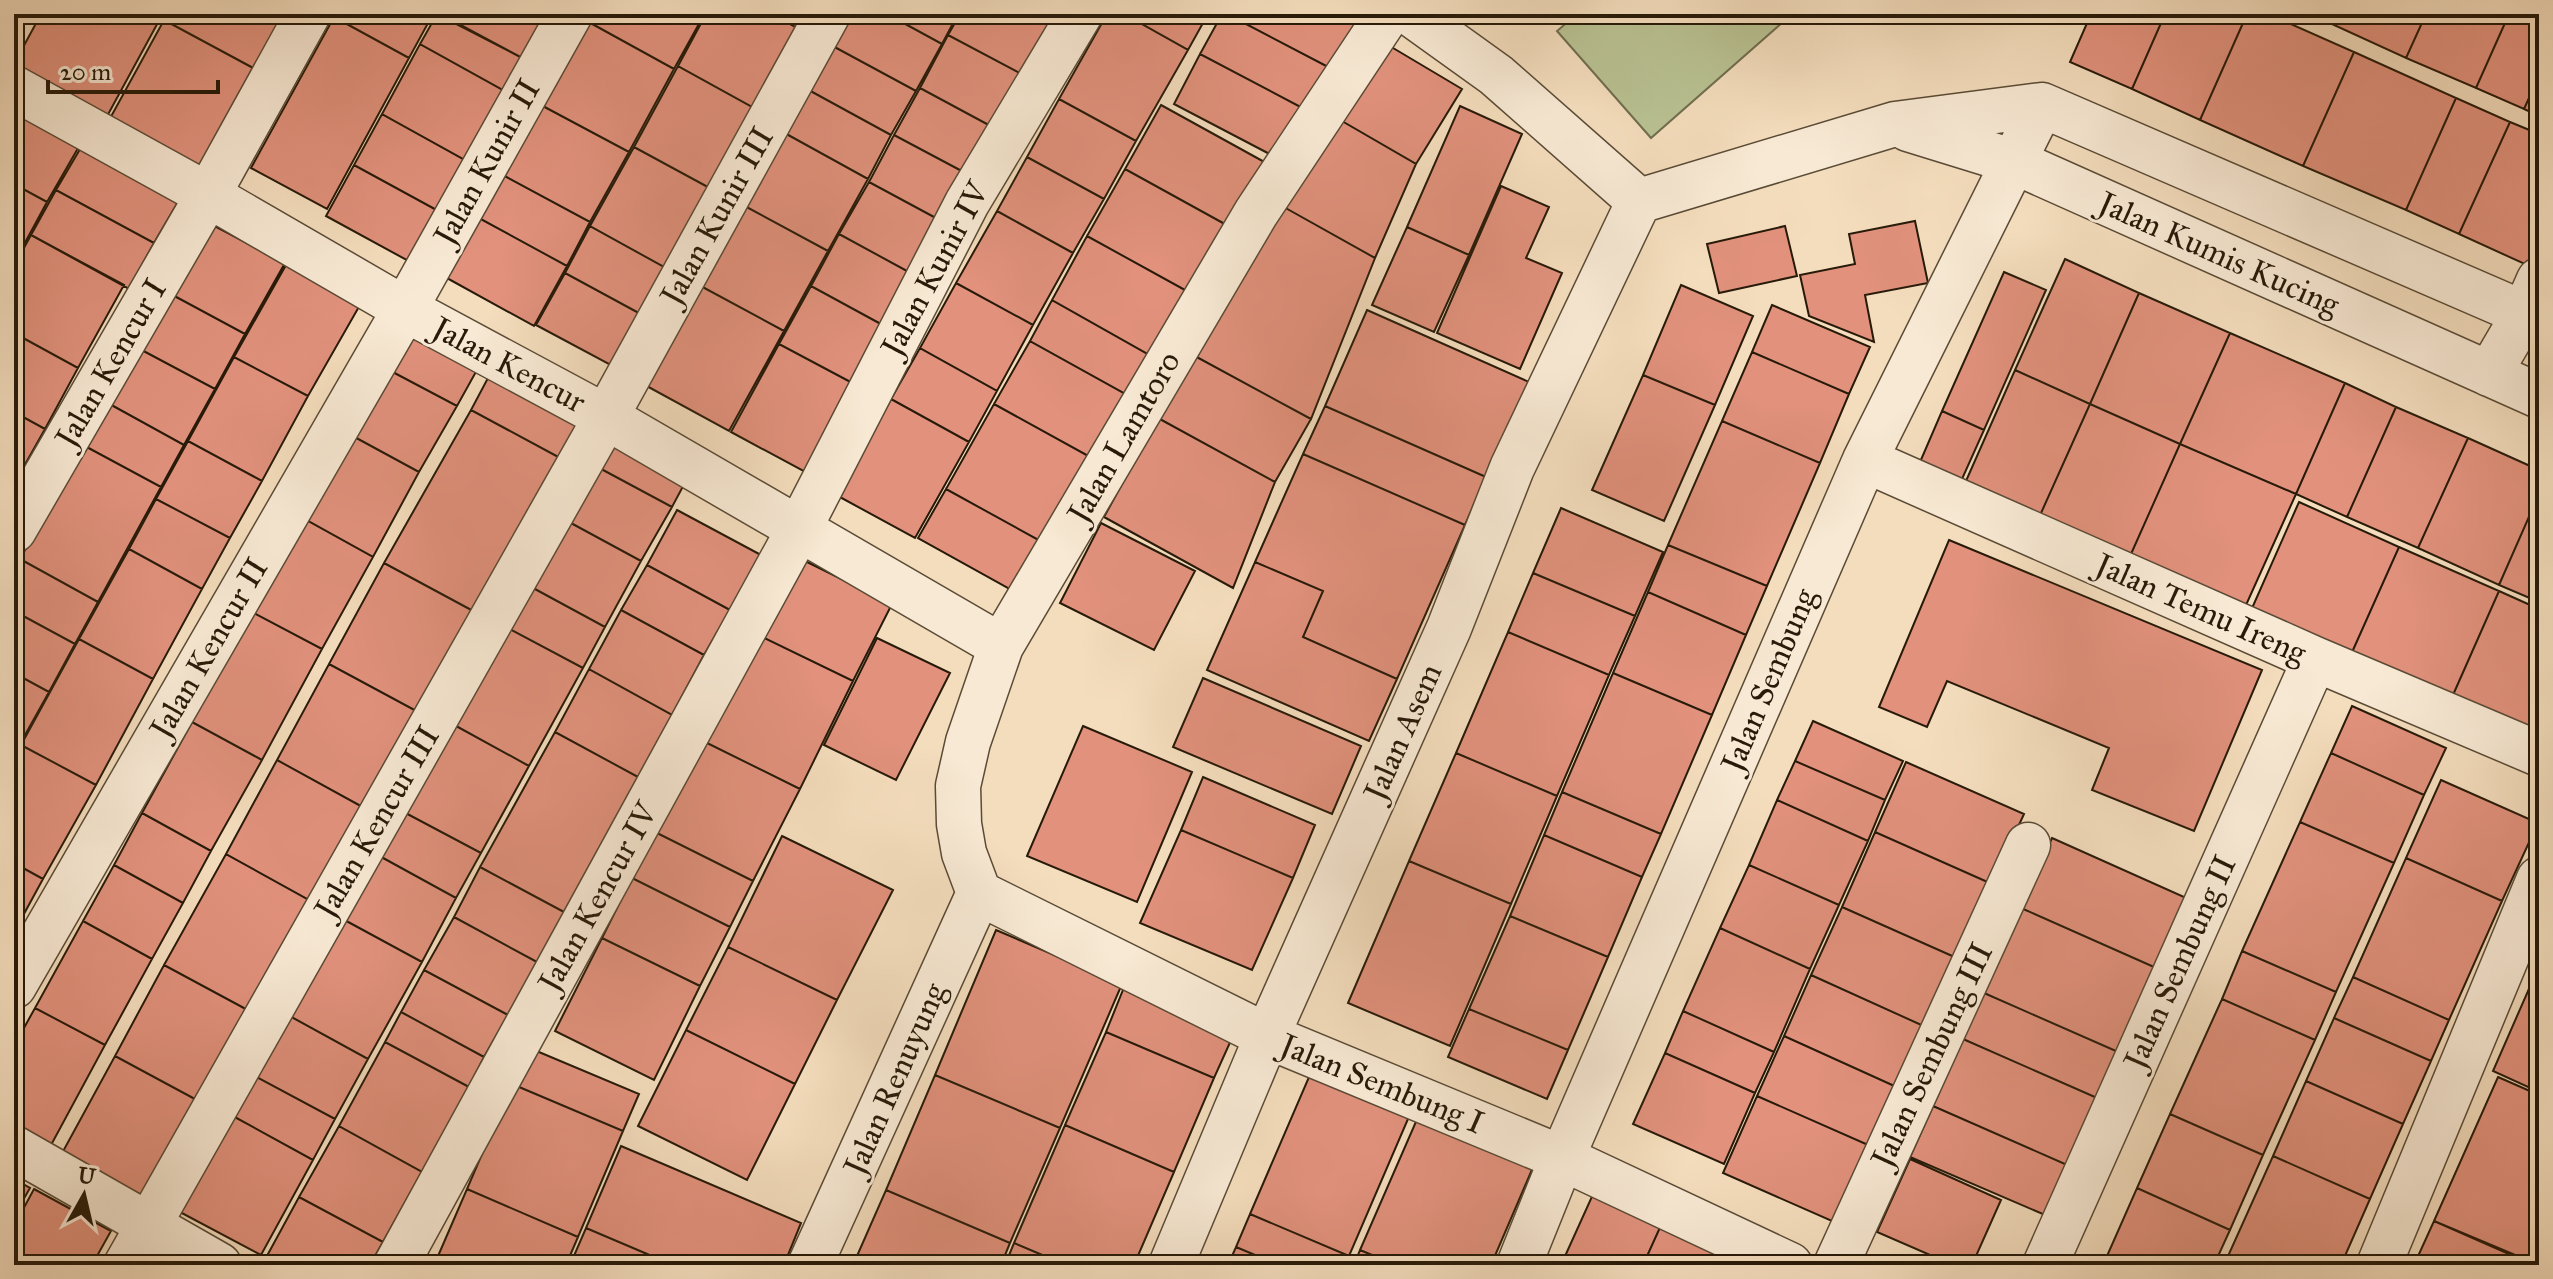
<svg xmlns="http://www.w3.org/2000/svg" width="2553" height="1279" font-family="'IM FELL Great Primer',serif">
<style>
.green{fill:#b9c293;stroke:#706e4e;stroke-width:2}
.building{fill:#e1917c;stroke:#271a09;stroke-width:2}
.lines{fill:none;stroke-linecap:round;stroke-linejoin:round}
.minor-casing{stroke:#5a4b36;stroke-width:47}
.minor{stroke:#f8e9d4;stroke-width:44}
.labels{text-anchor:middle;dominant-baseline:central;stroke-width:6;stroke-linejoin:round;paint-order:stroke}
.street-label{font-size:32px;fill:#271a09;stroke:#f8e9d4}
</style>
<rect width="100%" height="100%" fill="#f4ddbd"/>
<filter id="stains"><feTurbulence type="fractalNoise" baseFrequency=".0025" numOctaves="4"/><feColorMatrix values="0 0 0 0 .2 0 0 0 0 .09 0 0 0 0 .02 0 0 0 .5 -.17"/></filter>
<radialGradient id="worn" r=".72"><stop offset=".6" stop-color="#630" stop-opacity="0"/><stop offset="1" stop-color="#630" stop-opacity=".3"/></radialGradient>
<path class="green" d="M1577 14H1792L1651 138 1557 31Z"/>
<path class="building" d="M41 14H154L161 17 105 120 14 71V64Z
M167 14H286L255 69 164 20Z
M335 14H433L409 58 334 17Z
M437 14 526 60 508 93 420 44Z
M440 14H552L526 60Z
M589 14H685L700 22 674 69 585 20Z
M706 14H772L804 32 761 112 678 66Z
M772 14H814L804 32Z
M845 14H887L942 44 916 91 829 44Z
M887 14H958L942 44Z
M960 14H1047L1059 20 1027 77 948 35Z
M1107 14H1124L1188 50 1136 141 1059 99Z
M1124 14H1208L1188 50Z
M1222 14H1227L1332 69 1310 112 1200 54Z
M1227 14H1363L1332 69Z
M2091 14H2165L2132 89 2070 62Z
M2165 14H2247L2200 120 2132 89Z
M2247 14H2268L2354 52 2303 166 2200 120Z
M2308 14H2339L2334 25Z
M2339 14H2426L2406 58 2334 25Z
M2426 14H2509L2476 88 2406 58Z
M2509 14H2539V76L2524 109 2476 88Z
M334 17 409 58 327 209 251 168Z
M164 20 255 69 200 171 108 122Z
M585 20 674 69 629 152 539 104Z
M948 35 1027 77 998 130 920 88Z
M1383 42 1462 89 1416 164 1335 117Z
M420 44 508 93 470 163 382 114Z
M829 44 916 91 891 135 805 88Z
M2354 52 2456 98 2406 210 2303 166Z
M1200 54 1310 112 1283 161 1174 104Z
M678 66 761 112 717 192 634 147Z
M2539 76V116L2524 109Z
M805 88 891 135 868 179 781 131Z
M920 88 998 130 973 177 894 135Z
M2456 98 2510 122 2459 234 2406 210Z
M1059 99 1136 141 1104 199 1027 157Z
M539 104 629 152 590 222 501 174Z
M1161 105 1268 164 1232 228 1125 169Z
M1460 106 1522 134 1469 255 1407 227Z
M14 107 81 143 47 202 14 184Z
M382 114 470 163 442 213 354 165Z
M1335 117 1416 164 1375 258 1282 206Z
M2510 122 2539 134V238L2527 265 2459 234Z
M781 131 868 179 828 251 741 204Z
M894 135 973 177 947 224 869 182Z
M83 144 181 197 154 243 56 190Z
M634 147 717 192 673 272 590 226Z
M1027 157 1104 199 1073 253 997 211Z
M354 165 442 213 414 264 326 216Z
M1125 169 1232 228 1194 295 1087 236Z
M501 174 590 222 567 266 477 217Z
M869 182 947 224 918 277 839 234Z
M14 184 47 202 14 263Z
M1501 186 1549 207 1526 258 1562 273 1520 369 1437 333Z
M56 190 154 243 129 289 31 235Z
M741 204 828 251 784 331 697 284Z
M1282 206 1375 258 1311 419 1193 355Z
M997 211 1073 253 1033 325 956 283Z
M477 217 567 266 534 326 445 277Z
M1915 221 1928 283 1865 295 1874 342 1809 316 1800 275 1855 264 1849 234Z
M207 222 285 263 245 334 167 292Z
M590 226 673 272 648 318 565 273Z
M1785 226 1797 276 1719 293 1707 244Z
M1407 227 1469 255 1434 332 1372 305Z
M839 234 918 277 890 329 811 286Z
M31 235 124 285 78 368 14 333V266Z
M1087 236 1194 295 1158 360 1052 300Z
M2065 259 2139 293 2090 404 2015 370Z
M286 265 360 305 308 396 234 357Z
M2004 272 2046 290 1984 430 1942 411Z
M565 273 648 318 620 370 536 325Z
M956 283 1033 325 997 391 920 348Z
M697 284 784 331 729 431 643 384Z
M1681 285 1753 316 1715 405 1643 375Z
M811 286 890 329 858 386 779 344Z
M167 292 245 334 215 389 136 347Z
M2139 293 2230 333 2180 444 2090 404Z
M1052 300 1158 360 1136 400 1030 341Z
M1772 305 1870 347 1849 394 1752 352Z
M1367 310 1529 382 1486 477 1325 406Z
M407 332 477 370 457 406 387 369Z
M14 333 78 368 45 429 14 412Z
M2230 333 2345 383 2296 494 2180 444Z
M1030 341 1136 400 1101 463 994 404Z
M779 344 858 386 809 474 731 432Z
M136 347 215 389 184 445 106 402Z
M920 348 997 391 969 442 891 399Z
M1752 352 1849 394 1820 463 1722 421Z
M1193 355 1311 419 1275 482 1158 418Z
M234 357 308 396 262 481 188 441Z
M387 369 457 406 419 472 349 434Z
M2015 370 2090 404 2037 522 1962 490Z
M1643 375 1715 405 1664 521 1592 490Z
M489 376 580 426 562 459 471 410Z
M2345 383 2396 407 2347 517 2296 494Z
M891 399 969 442 915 538 838 496Z
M106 402 184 445 161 487 83 445Z
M994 404 1101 463 1053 548 946 489Z
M2090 404 2180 444 2127 563 2037 522Z
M1325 406 1486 477 1465 525 1303 454Z
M2396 407 2468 438 2418 548 2347 517Z
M471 410 562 459 475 612 384 563Z
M1942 411 1984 430 1958 488 1917 469Z
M14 412 45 429 18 477 14 475Z
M1158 418 1275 482 1233 588 1104 517Z
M1722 421 1820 463 1767 586 1668 545Z
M606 433 688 477 672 507 590 463Z
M349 434 419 472 373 557 303 518Z
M2468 438 2539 470V494L2499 585 2418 548Z
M188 441 262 481 230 538 156 499Z
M2180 444 2296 494 2242 614 2127 563Z
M83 445 161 487 98 602 20 559Z
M1303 454 1465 525 1397 679 1303 637 1323 591 1255 562Z
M590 463 672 507 641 561 558 516Z
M946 489 1053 548 1026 598 918 538Z
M2539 494V602L2499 585Z
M156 499 230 538 202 589 129 549Z
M2299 502 2399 547 2349 659 2249 615Z
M1561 508 1663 552 1635 616 1533 573Z
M677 510 761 555 730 610 647 565Z
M558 516 641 561 605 627 522 582Z
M303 518 373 557 322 649 252 612Z
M1101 523 1195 571 1154 650 1060 603Z
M1949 540 2262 670 2194 831 2092 790 2109 748 1947 681 1927 727 1879 707Z
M1668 545 1767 586 1746 635 1648 592Z
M2399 547 2499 591 2449 704 2349 659Z
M129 549 202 589 153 679 79 639Z
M793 555 892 604 853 681 754 633Z
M20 559 98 602 75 644 14 611V570Z
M1255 562 1323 591 1303 637 1397 679 1369 741 1207 670Z
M384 563 475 612 420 713 329 664Z
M647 565 730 610 704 655 621 610Z
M1533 573 1635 616 1609 675 1508 632Z
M522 582 605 627 583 668 500 624Z
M2499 591 2539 609V743L2449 704Z
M1648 592 1746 635 1712 715 1613 673Z
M621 610 704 655 672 715 589 669Z
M14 611 75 644 49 692 14 673Z
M252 612 322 649 262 760 192 722Z
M500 624 583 668 529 766 447 721Z
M1508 632 1609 675 1557 796 1456 753Z
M754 633 853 681 800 789 701 740Z
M877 638 950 673 896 780 824 745Z
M79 639 153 679 96 785 21 745Z
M329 664 420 713 368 810 277 760Z
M589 669 672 715 638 777 555 732Z
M14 673 49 692 20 744 14 742Z
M1613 673 1712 715 1661 834 1562 792Z
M1203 678 1361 746 1332 814 1173 747Z
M2352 706 2446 748 2424 795 2331 753Z
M447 721 529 766 481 853 398 809Z
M1813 721 1903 761 1885 800 1795 761Z
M192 722 262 760 211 851 142 813Z
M1083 726 1192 772 1137 902 1027 856Z
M555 732 638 777 564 912 480 867Z
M701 740 800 789 753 881 655 832Z
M21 745 96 785 43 879 14 863V758Z
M1456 753 1557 796 1511 904 1409 861Z
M2331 753 2424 795 2394 863 2300 822Z
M277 760 368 810 316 904 226 854Z
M1795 761 1885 800 1868 841 1777 800Z
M1906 762 2024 814 1992 884 1875 832Z
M1203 777 1315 825 1293 878 1181 830Z
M2441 780 2538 823 2502 901 2406 858Z
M1562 792 1661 834 1642 877 1544 835Z
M1777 800 1868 841 1839 905 1749 865Z
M398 809 481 853 456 898 374 853Z
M142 813 211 851 183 903 114 865Z
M2300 822 2394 863 2336 992 2242 951Z
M1181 830 1293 878 1252 970 1140 923Z
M655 832 753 881 730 927 632 878Z
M1875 832 1992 884 1959 959 1842 907Z
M1544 835 1642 877 1608 957 1510 916Z
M782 836 893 890 837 1000 728 947Z
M2052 838 2193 901 2163 971 2021 908Z
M374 853 456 898 422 962 339 917Z
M226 854 316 904 255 1014 164 965Z
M2406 858 2502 901 2449 1020 2353 977Z
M1409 861 1511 904 1450 1046 1348 1003Z
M14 863 43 879 19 923 14 920Z
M114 865 183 903 152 959 83 921Z
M1749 865 1839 905 1810 969 1720 928Z
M480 867 564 912 537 962 454 917Z
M632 878 730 927 700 986 602 938Z
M1842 907 1959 959 1928 1028 1811 975Z
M2021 908 2163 971 2125 1055 1984 993Z
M1510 916 1608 957 1568 1050 1469 1009Z
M339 917 422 962 368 1059 286 1014Z
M454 917 537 962 508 1015 424 970Z
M83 921 152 959 105 1045 35 1008Z
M1720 928 1810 969 1774 1052 1683 1011Z
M996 930 1122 984 1060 1128 935 1075Z
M602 938 700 986 654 1080 555 1031Z
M728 947 837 1000 795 1084 686 1030Z
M2242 951 2336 992 2315 1040 2222 999Z
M164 965 255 1014 206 1105 115 1056Z
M2539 966V996L2528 991Z
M424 970 508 1015 484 1057 401 1012Z
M1811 975 1928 1028 1901 1089 1784 1036Z
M2353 977 2449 1020 2431 1061 2334 1018Z
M1127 980 1237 1027 1214 1078 1106 1032Z
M2528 991 2539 996V1092L2493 1071Z
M1984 993 2125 1055 2104 1101 1963 1039Z
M2222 999 2315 1040 2263 1155 2170 1114Z
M35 1008 105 1045 50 1147 14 1128V1046Z
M1469 1009 1568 1050 1547 1099 1448 1057Z
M1683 1011 1774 1052 1755 1093 1665 1053Z
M401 1012 484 1057 469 1087 385 1042Z
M286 1014 368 1059 335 1119 253 1075Z
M2334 1018 2431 1061 2403 1124 2306 1081Z
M686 1030 795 1084 747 1180 638 1126Z
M1106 1032 1214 1078 1174 1172 1065 1125Z
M1784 1036 1901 1089 1875 1148 1757 1096Z
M1963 1039 2104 1101 2074 1168 1933 1106Z
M385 1042 469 1087 422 1172 339 1126Z
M527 1047 639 1094 623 1131 512 1084Z
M1665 1053 1755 1093 1724 1164 1633 1124Z
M115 1056 206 1105 151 1204 61 1155Z
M1312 1070 1411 1112 1349 1256 1250 1214Z
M253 1075 335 1119 313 1160 231 1115Z
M935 1075 1060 1128 1010 1243 886 1190Z
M2498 1077 2539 1095V1265L2434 1221Z
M2306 1081 2403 1124 2370 1199 2273 1156Z
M512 1084 623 1131 578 1237 467 1189Z
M1757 1096 1875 1148 1841 1225 1723 1173Z
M1933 1106 2074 1168 2052 1218 1910 1157Z
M2170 1114 2263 1155 2230 1230 2137 1188Z
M231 1115 313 1160 261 1255 178 1211Z
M1418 1117 1534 1165 1491 1265H1396L1360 1250Z
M1065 1125 1174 1172 1134 1265H1066L1014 1243Z
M339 1126 422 1172 383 1242 299 1197Z
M621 1146 801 1223 784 1265H673L586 1228Z
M2273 1156 2370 1199 2341 1265H2224Z
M1910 1159 2001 1200 1972 1265H1953L1877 1232Z
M14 1179 30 1188 14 1216Z
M1599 1181 1667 1212 1643 1265H1561Z
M2137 1188 2230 1230 2214 1265H2103Z
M34 1189 111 1231 92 1265H14V1226Z
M467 1189 578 1237 566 1265H441L435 1263Z
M886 1190 1010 1243 1001 1265H853Z
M299 1197 383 1242 370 1265H262Z
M1667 1212 1734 1241 1723 1265H1643Z
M1250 1214 1349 1256 1345 1265H1279L1236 1247Z
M2434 1221 2534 1265H2414Z
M586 1228 673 1265H570Z
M1014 1243 1066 1265H1005Z
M1236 1247 1279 1265H1228Z
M1360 1250 1396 1265H1354Z"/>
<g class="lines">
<defs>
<path id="minor" d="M1411 14 1496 75 1639 201
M14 88 208 195 405 309 606 417 1001 646
M1908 129 2015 162 2539 396
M1639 201 1895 124 2042 105 2539 320
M2489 374 2524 314 2539 280
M1865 460 2315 659 2539 754
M14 530 208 195 308 14
M979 893 964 853 959 824 958 786 968 742 1001 646 1256 213 1388 14
M979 893 1267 1036 1562 1158 1790 1265
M14 986 405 309 570 14
M14 1148 219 1265
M126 1265 606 417 828 14
M396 1265 799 529 967 203 1080 14
M810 1265 979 893
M1171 1265 1267 1036 1449 628 1512 468 1639 201
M1519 1265 1562 1158 1865 460 2042 105
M1836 1265 2028 845
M2045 1265 2315 659
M2379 1265 2539 879"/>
</defs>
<use href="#minor" class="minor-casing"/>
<use href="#minor" class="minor"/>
</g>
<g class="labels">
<g class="street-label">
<text transform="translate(487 162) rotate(-61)">Jalan Kunir II</text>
<text transform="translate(717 216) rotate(-61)">Jalan Kunir III</text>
<text transform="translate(2219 254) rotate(24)">Jalan Kumis Kucing</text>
<text transform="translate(935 269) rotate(-62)">Jalan Kunir IV</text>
<text transform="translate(111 363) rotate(-60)">Jalan Kencur I</text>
<text transform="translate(509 365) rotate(28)">Jalan Kencur</text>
<text transform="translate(1124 437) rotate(-60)">Jalan Lamtoro</text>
<text transform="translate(2201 609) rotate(24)">Jalan Temu Ireng</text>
<text transform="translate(209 648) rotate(-60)">Jalan Kencur II</text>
<text transform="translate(1769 680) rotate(-67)">Jalan Sembung</text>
<text transform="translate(1403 732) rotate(-66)">Jalan Asem</text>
<text transform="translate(377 822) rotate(-60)">Jalan Kencur III</text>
<text transform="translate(598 897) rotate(-61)">Jalan Kencur IV</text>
<text transform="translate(2180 962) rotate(-66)">Jalan Sembung II</text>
<text transform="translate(1932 1055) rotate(-65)">Jalan Sembung III</text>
<text transform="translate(895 1079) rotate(-66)">Jalan Renuyung</text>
<text transform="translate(1382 1084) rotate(22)">Jalan Sembung I</text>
</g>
</g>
<rect width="2553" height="1279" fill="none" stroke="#f4ddbd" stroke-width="48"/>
<rect x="16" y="16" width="2521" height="1247" fill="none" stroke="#271a09" stroke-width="4"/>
<rect x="24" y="24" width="2505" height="1231" fill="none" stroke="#271a09" stroke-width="2"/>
<g transform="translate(84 1195) rotate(8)" stroke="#f8e9d4" stroke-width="6" paint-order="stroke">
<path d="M0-6L14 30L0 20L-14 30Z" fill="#271a09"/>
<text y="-12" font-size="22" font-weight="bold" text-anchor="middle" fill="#271a09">U</text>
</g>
<path d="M48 80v12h170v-12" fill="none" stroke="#271a09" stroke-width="4"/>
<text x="60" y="80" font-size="24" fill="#271a09" stroke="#f8e9d4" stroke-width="6" paint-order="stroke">20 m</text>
<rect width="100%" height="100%" filter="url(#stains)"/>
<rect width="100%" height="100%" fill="url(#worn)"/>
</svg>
